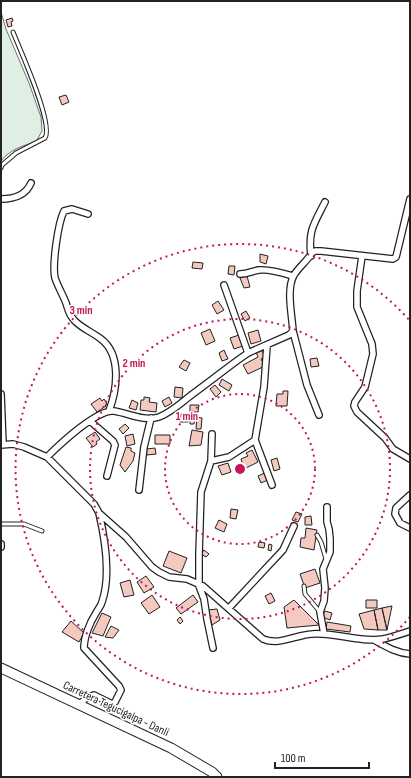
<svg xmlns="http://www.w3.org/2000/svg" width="411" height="778" font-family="'Sofia Sans Condensed',sans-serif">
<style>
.green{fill:#e0efe3;stroke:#6f6f6f}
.building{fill:#f3c9c0;stroke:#222}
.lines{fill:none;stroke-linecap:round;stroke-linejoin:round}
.service-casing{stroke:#222;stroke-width:5}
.minor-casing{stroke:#222;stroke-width:8}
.trunk-casing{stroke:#222;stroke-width:11}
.service{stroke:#fff;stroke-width:3}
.minor{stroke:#fff;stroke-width:5.5}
.trunk{stroke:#fff;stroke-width:9}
.ring{fill:none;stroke:#c2185b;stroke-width:2;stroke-dasharray:2 4}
.labels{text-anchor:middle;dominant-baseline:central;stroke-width:3;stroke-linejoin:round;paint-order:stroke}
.street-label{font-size:12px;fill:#222;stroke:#fff}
.centre{fill:#c2185b;stroke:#fff;stroke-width:2}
.ring-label{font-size:12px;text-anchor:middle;font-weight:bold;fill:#c2185b;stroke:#fff;stroke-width:3;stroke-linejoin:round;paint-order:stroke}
</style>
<rect width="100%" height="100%" fill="#fff"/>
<path class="green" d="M1 12 6 29 29 83 41 117 42 131 36 142C24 145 9 150 1 161Z"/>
<path class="building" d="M12 18 13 21 11 22 12 26 8 27 6 20Z
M66 95 69 102 62 105 59 97Z
M260 254 268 256 266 264 260 262Z
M193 262 203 263 202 269 192 268Z
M229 266H235L234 275 228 274Z
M247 276 250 287 244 288 240 278Z
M218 301 224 310 217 314 212 305Z
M246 311 250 318 245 321 241 314Z
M210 329 215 341 206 345 201 333Z
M258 330 261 341 251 344 248 333Z
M239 335 243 346 234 349 230 338Z
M261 349 265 357 261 359 265 366 248 374 243 365 258 357 256 352Z
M224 350 228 359 222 361 219 353Z
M317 358 319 366 311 367 310 359Z
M184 360 190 363 186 371 179 367Z
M222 379 232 385 229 391 219 385Z
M215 385 221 392 216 397 210 389Z
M175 387 183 388 182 398 174 397Z
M283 391H288L287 406H276L277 394H283Z
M144 397 150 398 149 402 157 403 156 412 140 410 141 400H144Z
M169 397 172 403 165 407 162 401Z
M100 398 102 401 104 399 107 404 105 405 106 406 97 412 91 404Z
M132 400 138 403 136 410 129 408Z
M190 405H199L198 412H190Z
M181 414H188V422H180Z
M190 416 195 417 194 424H190Z
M197 417 202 418 201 429H196Z
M125 424 129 428 123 434 119 429Z
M192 430 203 432 201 445 189 446Z
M95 432 100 439 96 442 97 444 93 447 86 438Z
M133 434 135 444 127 446 125 436Z
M155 435H170V444H155Z
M126 447 131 448V451L135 453 133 461 125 472 120 465Z
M155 448 156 454 147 455 146 449Z
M252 450 258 462 244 469 241 459 248 456 246 453Z
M277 458 280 469 274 471 271 460Z
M228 463 231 472 222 475 218 466Z
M267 472 270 479 261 483 258 476Z
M231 509 238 510 236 519 230 518Z
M296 512 302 514 298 522 292 520Z
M311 516 312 525H305V517Z
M219 520 227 524 224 532 215 528Z
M306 528 317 530 314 550 300 547 301 538H305Z
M259 542 265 543 264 548 258 547Z
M269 544 272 545 271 551 268 550Z
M204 550 209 554 206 557 201 554Z
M169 551 187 558 181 573 163 566Z
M315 569 320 583 305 588 300 574Z
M146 576 154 587 144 593 137 582Z
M130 580 134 595 124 597 120 583Z
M271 593 275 601 269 604 265 596Z
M152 595 160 607 149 614 141 603Z
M193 595 198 602 181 614 176 608Z
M294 600 319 625 287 628 284 607Z
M366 600H377V608H366Z
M392 606 387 630 382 608Z
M382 608 386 626 387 630H378L374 610Z
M217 609 220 620 212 625 208 610Z
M374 610 378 630 364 629 359 614Z
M325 611 332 613 330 620 322 617Z
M102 613 111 617 103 636 92 633Z
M180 617 183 621 180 624 177 620Z
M71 621 84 633 79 642 62 632Z
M327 622 351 626 350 632 326 629Z
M111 626 119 630 113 638 105 637Z"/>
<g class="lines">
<defs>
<path id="service" d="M1 168 2 165 16 153 45 138C54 124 20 50 13 32
M1 524H24L42 531
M317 535 321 542 326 559
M304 586 305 594 320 612"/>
<path id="minor" d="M1 199C14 199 26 195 31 183
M88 214 72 209 64 211C58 223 52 265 55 278 58 287 63 295 66 303 68 309 69 315 74 320 81 328 92 332 101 339 122 355 117 390 109 411
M311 256C308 230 314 224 325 202
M362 256 357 291V307L372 344 373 354 365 387 355 402 354 406 357 412 385 438 393 449 410 459
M240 274C248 274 252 271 259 270 270 269 283 273 293 276
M224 285 248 353
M293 331 307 385 319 415
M1 394 3 444
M90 421 113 441 115 445 107 476
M212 434 211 461 201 492 199 555V586L204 599 207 619 213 648
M255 440 272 485
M1 445 13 444 24 447 47 457 94 504 99 513 126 537 152 567 159 572 169 577 187 579 203 586 263 639C279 646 295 635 312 634 335 632 360 643 383 639 392 637 401 634 410 631
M47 457C59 445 97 409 114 411 128 413 144 422 159 417 172 412 183 401 194 393 209 382 223 371 238 360L248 353 289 335 293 331C292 315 286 289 294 275 299 267 307 261 312 253L315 251H321L393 259 396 257 397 253 410 199
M211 461 229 457 255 440 264 387 267 346
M139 490 144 447 151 418
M410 495 396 508 395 514 400 523 410 528
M1 544V547
M229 608 283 550 294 526
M324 634 320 612 324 601 325 588 323 569 330 552V539L329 529 327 522V507
M374 640C385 646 396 653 410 654
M79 705 86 698 94 695 112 704 115 702 121 690 119 686 84 648C84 637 90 622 96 613 98 609 101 606 102 602 111 576 105 539 99 513"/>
<path id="trunk" d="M1 668 171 748 212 772 217 777"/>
</defs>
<use href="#service" class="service-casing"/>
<use href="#minor" class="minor-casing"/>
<use href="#trunk" class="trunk-casing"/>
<use href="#service" class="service"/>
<use href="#minor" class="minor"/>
<use href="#trunk" class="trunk"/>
</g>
<g class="ring">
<circle cx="240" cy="469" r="75"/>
<circle cx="240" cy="469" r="150"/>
<path d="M410 617A225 225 0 1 1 410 321"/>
</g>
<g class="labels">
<g class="street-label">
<text transform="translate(116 709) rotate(25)">Carretera Tegucigalpa - Danli</text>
</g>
</g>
<circle cx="240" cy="469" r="6" class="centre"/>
<g class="ring-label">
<text x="81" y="314">3 min</text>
<text x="134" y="367">2 min</text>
<text x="187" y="420">1 min</text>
</g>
<rect width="411" height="778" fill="none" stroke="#222222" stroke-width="4"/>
<path d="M275 762v6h94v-6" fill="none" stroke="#222222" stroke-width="2"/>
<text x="281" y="762" font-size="12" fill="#222222" stroke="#ffffff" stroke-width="3" paint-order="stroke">100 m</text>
</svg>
